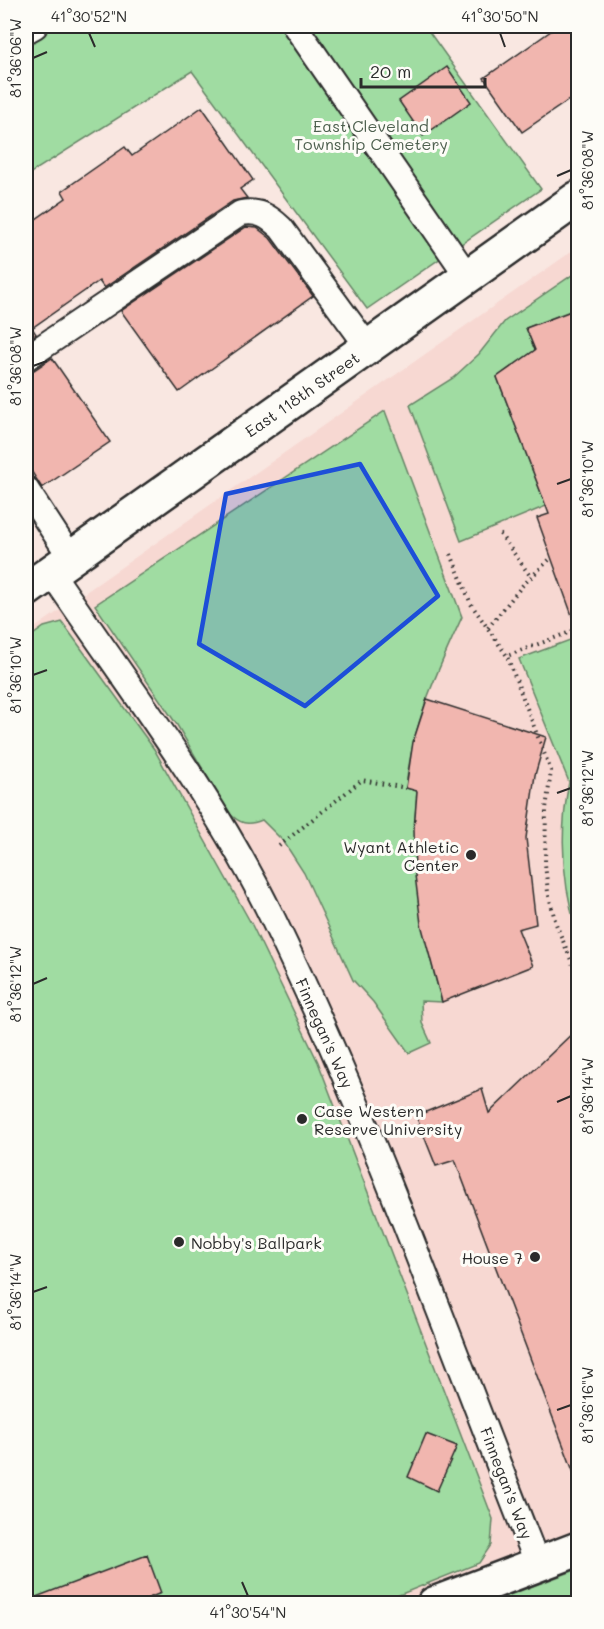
<svg xmlns="http://www.w3.org/2000/svg" width="604" height="1629" font-family="Mali,sans-serif">
<style>
.built{fill:#f7d8d2}
.green{fill:#a0dca2;stroke:#668466;stroke-width:1.5}
.building{fill:#f1b6af;stroke:#2b2b2b;stroke-width:1.5}
.lines{fill:none;stroke-linecap:round;stroke-linejoin:round}
.lane-casing{stroke:#2b2b2b;stroke-width:28}
.street-casing{stroke:#2b2b2b;stroke-width:38}
.secondary-casing{stroke:#2b2b2b;stroke-width:38}
.path{stroke:#2b2b2b;stroke-width:4;stroke-dasharray:1.5 4.5;stroke-linecap:butt}
.lane{stroke:#fdfcf7;stroke-width:24}
.street{stroke:#fdfcf7;stroke-width:33}
.secondary{stroke:#fdfcf7;stroke-width:33}
.marked{fill:#1d4ed8;fill-opacity:0.2;stroke:#1d4ed8;stroke-width:4.5;stroke-linejoin:round}
.ticks{fill:none;stroke:#2b2b2b;stroke-width:2}
.poi-dot{fill:#2b2b2b;stroke:#fdfcf7;stroke-width:2}
.labels{text-anchor:middle;dominant-baseline:central;stroke-width:6;stroke-linejoin:round;paint-order:stroke}
.park-label{font-size:16px;fill:#4e604f;stroke:#fdfcf7}
.street-label{font-size:16px;fill:#2b2b2b;stroke:#fdfcf7}
.poi-label{font-size:16px;fill:#2b2b2b;stroke:#fdfcf7;text-anchor:end}
.neatline{fill:none;stroke:#2b2b2b;stroke-width:2}
.ticks-label{font-size:15px;text-anchor:middle;fill:#2b2b2b}
</style>
<rect width="100%" height="100%" fill="#f9e7e1"/>
<filter id="ink" filterUnits="userSpaceOnUse"><feTurbulence type="fractalNoise" baseFrequency=".0167" numOctaves="2"/><feDisplacementMap in="SourceGraphic" scale="12" xChannelSelector="R" yChannelSelector="G"/><feConvolveMatrix kernelMatrix="1 2 1 2 8 2 1 2 1" color-interpolation-filters="sRGB"/></filter>
<g filter="url(#ink)">
<path class="built" d="M578 247V1603H26V634Z"/>
<path class="green" d="M26 26H425L541 189 367 309 192 71 26 176Z
M578 271V308L526 328 535 350 497 377 546 506 461 541 410 405 453 378 479 354 505 321Z
M385 411 462 617C437 672 411 727 406 788L417 791C410 867 421 930 442 1002L421 1001 422 1023 431 1043 409 1053 373 1002 353 980 304 873 284 842 262 820C247 826 240 824 228 812L177 725 95 605Z
M62 622 154 749 252 925 318 1062 493 1519 491 1545 479 1563 379 1603H26V640L44 627Z
M578 637V935C562 885 559 834 569 782L519 659Z
M578 1569V1603H488Z"/>
<path class="building" d="M558 26H579V93L522 132 484 78Z
M447 67 471 102 423 136 399 101Z
M202 107 253 180 240 189 247 198 233 201 104 288 99 281 32 328 36 334 26 341V226L66 198 62 191 125 147 132 156Z
M246 227 257 228 270 238 313 296 179 392 121 311Z
M579 308V620L574 621 537 518 549 514 497 377 535 350 526 328Z
M52 358 110 442 42 488 26 463V372L34 370Z
M427 699 546 737 535 775 526 838 536 924 518 929 533 966 442 1002 421 924 415 875 414 829 417 791 406 788 413 742Z
M579 1027V1169L573 1183 579 1196V1475L575 1476 455 1160 436 1166 416 1116 482 1089 489 1113Z
M426 1434 457 1446 437 1491 408 1477Z
M147 1555 161 1593 134 1604H28V1600Z"/>
<g class="lines">
<defs>
<path id="lane" d="M295 26 468 277
M26 31 35 26
M26 358 241 213C259 210 268 216 281 228L368 347
M26 489 71 558
M51 572C127 685 214 796 273 919 375 1129 452 1349 538 1565"/>
<path id="street" d="M434 1604 578 1549"/>
<path id="secondary" d="M26 590 578 198"/>
</defs>
<use href="#lane" class="lane-casing"/>
<use href="#street" class="street-casing"/>
<use href="#secondary" class="secondary-casing"/>
<path class="path" d="M500 534 531 577
M451 554 471 604 507 656
M488 628 522 586 551 558
M578 629 507 656 551 771 546 809 545 864 548 892 556 924 578 977
M279 846 362 780 406 788"/>
<use href="#lane" class="lane"/>
<use href="#street" class="street"/>
<use href="#secondary" class="secondary"/>
</g>
</g>
<path class="marked" d="M360 464 438 596 305 706 199 644 226 494Z"/>
<path class="ticks" d="M89 33 95 47M500 33 505 47M33 58 47 52M557 176 571 170M33 366 47 361M557 484 571 479M33 675 47 670M557 793 571 788M33 984 47 978M557 1102 571 1096M33 1292 47 1287M557 1410 571 1405M242 1582 248 1596"/>
<g class="poi-dot">
<circle cx="471" cy="855" r="6"/>
<circle cx="302" cy="1119" r="6"/>
<circle cx="179" cy="1242" r="6"/>
<circle cx="535" cy="1257" r="6"/>
</g>
<g class="labels">
<g class="park-label">
<text x="371" y="125">East Cleveland<tspan x="371" dy="18">Township Cemetery</tspan></text>
</g>
<g class="street-label">
<text transform="translate(302 394) rotate(-35)">East 118th Street</text>
<text transform="translate(325 1033) rotate(66)">Finnegan's Way</text>
<text transform="translate(507 1483) rotate(69)">Finnegan's Way</text>
</g>
<g class="poi-label">
<text x="459" y="846">Wyant Athletic<tspan x="459" dy="18">Center</tspan></text>
<text x="314" y="1110" text-anchor="start">Case Western<tspan x="314" dy="18">Reserve University</tspan></text>
<text x="191" y="1242" text-anchor="start">Nobby's Ballpark</text>
<text x="523" y="1257">House 7</text>
</g>
</g>
<rect width="604" height="1629" fill="none" stroke="#fdfcf7" stroke-width="66"/>
<path d="M361 78v9h124v-9" fill="none" stroke="#2b2b2b" stroke-width="3"/>
<text x="370" y="78" font-size="18" fill="#2b2b2b" stroke="#fdfcf7" stroke-width="4.5" paint-order="stroke">20 m</text>
<rect x="33" y="33" width="538" height="1563" class="neatline"/>
<g class="ticks-label">
<text x="89" y="22">41°30'52"N</text>
<text x="500" y="22">41°30'50"N</text>
<text transform="translate(16 58) rotate(-90)" y="5">81°36'06"W</text>
<text transform="translate(588 170) rotate(-90)" y="5">81°36'08"W</text>
<text transform="translate(16 366) rotate(-90)" y="5">81°36'08"W</text>
<text transform="translate(588 479) rotate(-90)" y="5">81°36'10"W</text>
<text transform="translate(16 675) rotate(-90)" y="5">81°36'10"W</text>
<text transform="translate(588 788) rotate(-90)" y="5">81°36'12"W</text>
<text transform="translate(16 984) rotate(-90)" y="5">81°36'12"W</text>
<text transform="translate(588 1096) rotate(-90)" y="5">81°36'14"W</text>
<text transform="translate(16 1292) rotate(-90)" y="5">81°36'14"W</text>
<text transform="translate(588 1405) rotate(-90)" y="5">81°36'16"W</text>
<text x="248" y="1618">41°30'54"N</text>
</g>
</svg>
